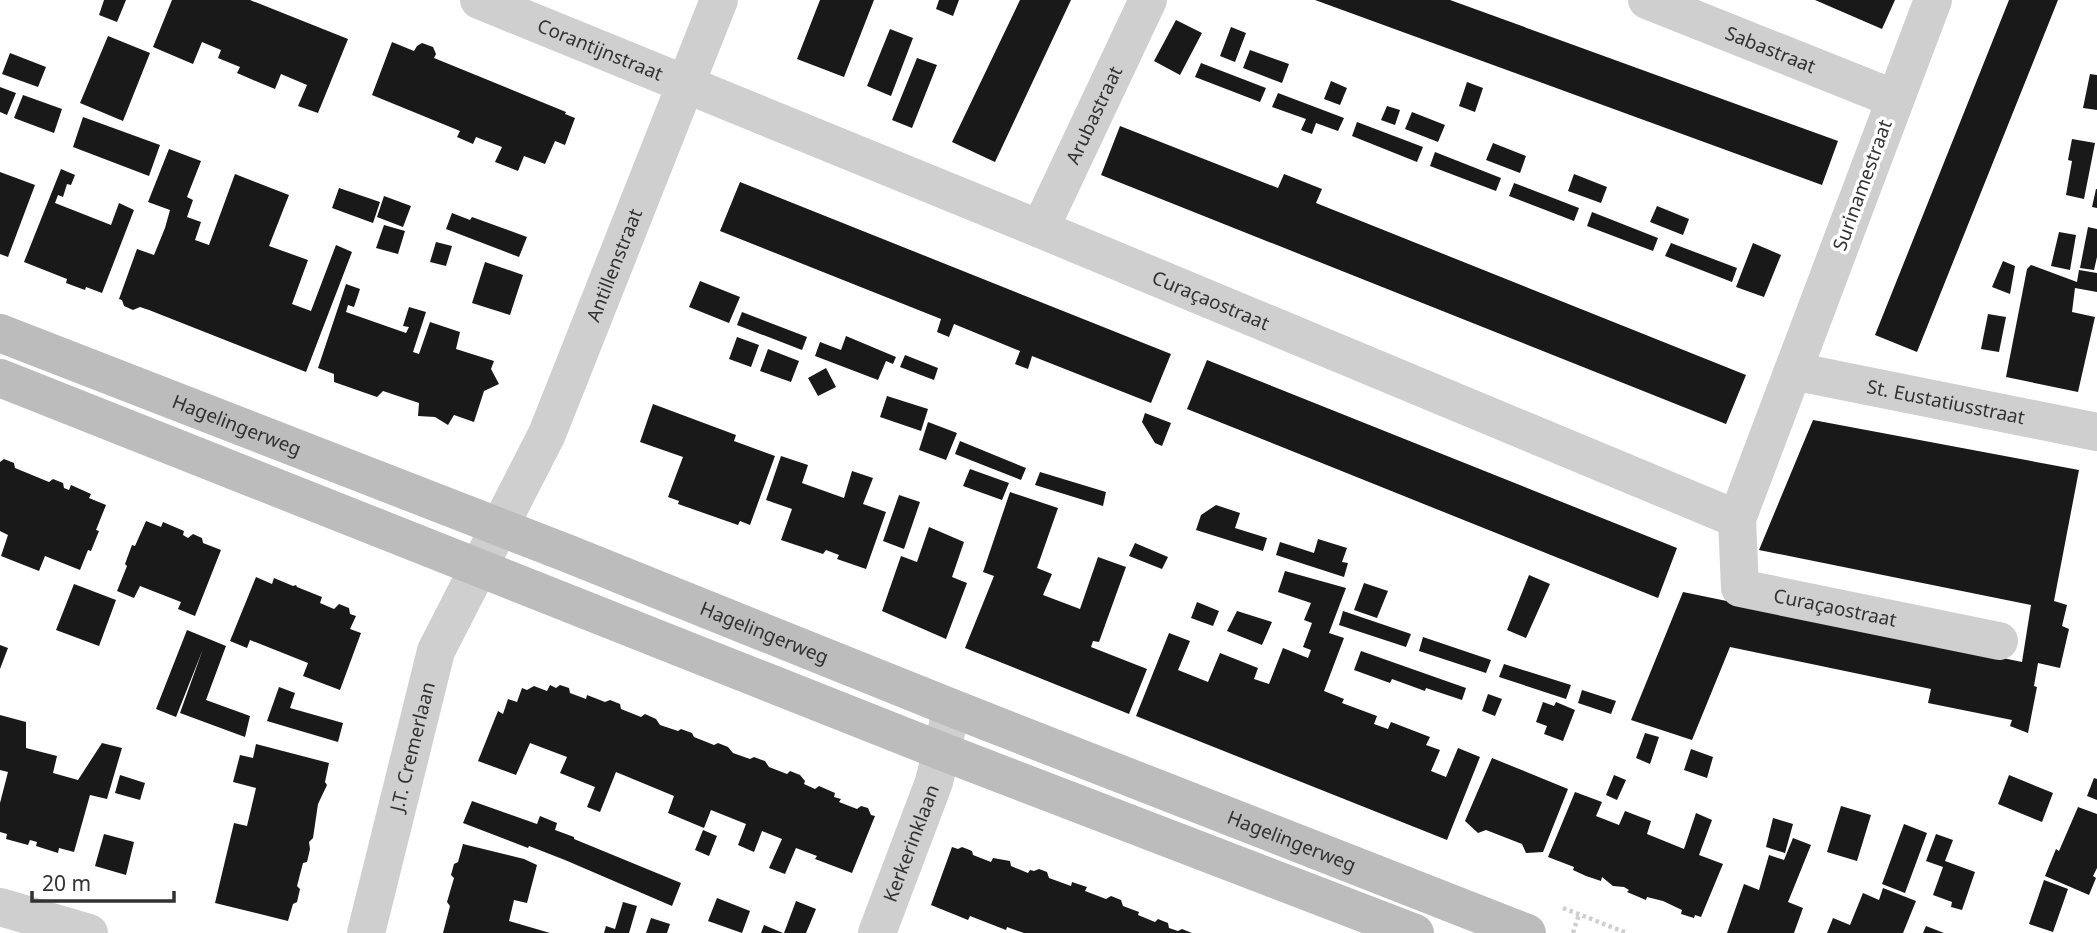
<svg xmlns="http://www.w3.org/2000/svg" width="2097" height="933" font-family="'Noto Sans',sans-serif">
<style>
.building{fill:#191919}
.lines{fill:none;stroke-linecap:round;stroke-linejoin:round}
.path{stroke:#cfcfcf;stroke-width:4.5;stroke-dasharray:3.5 3.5;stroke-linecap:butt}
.street{stroke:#cfcfcf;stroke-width:38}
.secondary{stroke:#bcbcbc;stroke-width:38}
.labels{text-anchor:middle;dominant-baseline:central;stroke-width:7;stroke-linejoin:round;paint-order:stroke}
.street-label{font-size:19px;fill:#323232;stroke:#fff}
</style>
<rect width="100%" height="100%" fill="#fff"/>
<path class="building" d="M104 0H126L117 22 99 15Z
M172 0H250L348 39 318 113 298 106 307 85 281 74 275 89 258 82 237 73 240 67 218 58 221 50 202 42 193 64 153 47Z
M820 0H874L844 77 797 59Z
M939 0H959L953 16 936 9Z
M1020 0H1071L995 162 952 142Z
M1315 0H1450L1838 141 1822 185Z
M1815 0H1895L1882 29Z
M2009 0H2058L1917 352 1875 335Z
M1176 20 1202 33 1180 75 1154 61Z
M1231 27 1246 33 1235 62 1220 56Z
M890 29 913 38 891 96 867 86Z
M108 36 150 53 123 121 80 103Z
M392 42 414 51 417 46 422 43 433 47 436 54 434 58 566 112 565 114 575 118 565 145 555 141 545 164 524 156 518 171 495 162 502 147 476 137 473 144 457 137 460 131 372 95Z
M1250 50 1289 64 1282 83 1243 68Z
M10 53 46 67 38 87 2 74Z
M917 58 937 65 912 128 892 120Z
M1201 63 1266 88 1260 102 1195 77Z
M2090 74 2097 75V110L2083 108Z
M1331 81 1347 88 1340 105 1324 99Z
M1467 82 1483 88 1475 112 1459 106Z
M0 87 16 93 7 115 0 112Z
M1278 93 1344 118 1338 131 1316 123 1312 134 1301 130 1306 119 1272 107Z
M23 95 62 109 54 133 14 118Z
M1387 106 1400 110 1395 125 1381 120Z
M1412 112 1445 125 1438 142 1405 129Z
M83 117 160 145 149 176 73 147Z
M1357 122 1423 147 1417 162 1352 136Z
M1120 126 1278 188 1284 174 1322 189 1316 203 1746 375 1726 424 1101 175Z
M2072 139 2095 143 2084 199 2066 195 2072 161 2068 160Z
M1493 143 1526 156 1520 173 1486 160Z
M169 149 201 161 187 197 193 200 187 217 201 222 195 240 209 245 235 174 289 195 269 246 308 260 292 304 311 311 336 245 352 252 306 372 149 310 140 307 133 310 124 306 122 300 119 299 137 249 154 255 165 228 170 210 148 202Z
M1435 152 1501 178 1496 191 1430 166Z
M61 169 75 175 71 185 67 184 63 197 58 195 55 203 111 225 119 203 134 210 102 293 86 287 85 290 66 283 67 279 24 262Z
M0 172 35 185 8 257 0 254Z
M1574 174 1607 187 1601 203 1568 191Z
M740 182 1171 354 1151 403 1032 356 1028 369 1015 364 1020 351 954 324 949 337 937 332 941 319 720 231Z
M1514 183 1579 208 1574 221 1509 196Z
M339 188 380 202 373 223 332 208Z
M2096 189H2097V208L2092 207Z
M384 196 411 206 403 227 377 217Z
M1657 206 1689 219 1683 235 1650 222Z
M1592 212 1658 238 1653 251 1587 226Z
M452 213 470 220 472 217 527 237 519 257 446 229Z
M384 225 405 231 398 254 376 248Z
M2088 227 2097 229V257L2094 270 2080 268Z
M2059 232 2076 235 2070 270 2051 266Z
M436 242 452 246 446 266 430 262Z
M1671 243 1737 268 1732 282 1665 256Z
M1753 243 1781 255 1764 297 1736 287Z
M2003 261 2015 266 2010 294 1992 287Z
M485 262 523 275 510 315 472 303Z
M2031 265 2077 282 2079 270 2097 273V292L2075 288 2072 312 2095 317 2078 392 2006 377 2027 269Z
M700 281 740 297 729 323 689 307Z
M346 284 360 289 354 307 348 305 346 312 406 333 409 327 403 326 409 307 426 312 413 352 419 354 430 322 460 332 456 349 494 361 491 369 499 384 484 391 474 422 454 415 448 425 435 417 418 416 419 403 383 391 377 397 354 389 334 382V374L318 368Z
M742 312 807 337 802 350 737 325Z
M1988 314 2006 317 1999 352 1981 349Z
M846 336 896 357 893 364 886 361 878 380 815 356 820 342 841 350Z
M737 337 759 345 751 367 729 359Z
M768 349 799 361 791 382 760 371Z
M905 355 938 368 934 380 900 367Z
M1207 360 1677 548 1658 598 1187 409Z
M826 368 836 387 818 396 808 378Z
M887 396 928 409 921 431 880 417Z
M653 404 736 435 734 441 775 456 750 525 740 521 738 525 678 504 679 501 668 497 683 457 640 442Z
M1145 413 1171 423 1162 446 1155 443 1142 422Z
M1813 420 2079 470 2054 601 2067 605 2062 626 2069 629 2060 668 2038 663 2034 686 2037 687 2028 733 2010 726 2012 720 1928 703 1931 689 1730 647 1692 740 1631 720 1683 592 2022 662 2031 605 1759 550Z
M928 422 957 433 946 460 919 450Z
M960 441 1026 468 1021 480 955 454Z
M781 456 808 465 802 483 844 498 852 471 873 478 863 504 886 512 866 569 837 559 839 555 826 550 823 554 781 540 792 509 766 500Z
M4 459 14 463 15 468 49 482 53 479 63 483 64 488 69 490 71 485 91 494 89 498 106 505 96 530 99 531 91 551 88 550 80 570 45 556 39 571 1 556 8 535 0 531V462Z
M970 469 1009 483 1002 500 963 486Z
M1040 472 1106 492 1103 506 1035 485Z
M1010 492 1058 508 1037 568 1052 574 1043 595 1080 609 1098 557 1126 567 1099 642 1093 641 1091 647 1147 669 1129 714 965 648 994 576 983 572Z
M899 495 920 502 904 549 883 541Z
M1216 505 1240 513 1235 528 1267 538 1263 551 1196 530 1201 515Z
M146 521 161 527 163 522 184 531 183 535 188 538 193 534 202 538 203 543 221 550 195 616 178 609 181 602 140 586 134 598 117 591 127 566 125 564 132 545 135 546Z
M929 527 964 542 952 577 967 583 946 639 882 611 901 556 917 562Z
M1318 539 1347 548 1342 562 1348 563 1344 577 1276 555 1280 542 1314 553Z
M1135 543 1168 557 1162 569 1129 556Z
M1285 571 1346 588 1329 633 1344 638 1324 691 1344 699 1342 703 1377 716 1374 724 1388 729 1391 722 1430 737 1426 745 1440 750 1431 771 1446 777 1458 748 1480 757 1447 840 1136 716 1169 633 1190 641 1178 670 1208 682 1220 653 1258 668 1254 679 1269 684 1283 648 1308 658 1311 650 1303 647 1312 623 1304 620 1311 603 1278 592Z
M1529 575 1550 584 1526 638 1507 630Z
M256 577 272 584 274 578 293 586 296 585 297 587 322 597 320 603 334 609 339 604 349 608 350 614 356 616 350 629 361 633 340 690 303 676 308 663 250 640 247 648 230 641Z
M1364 583 1388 591 1377 618 1354 610Z
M74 584 116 600 99 646 56 630Z
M1197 602 1219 611 1213 626 1191 618Z
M1237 611 1272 622 1262 645 1227 631Z
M1343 611 1411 634 1406 647 1339 625Z
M187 630 226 646 206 700 250 716 245 737 180 713 203 649 176 717 156 709Z
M1423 637 1491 660 1486 673 1419 651Z
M0 645 8 648 0 669Z
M1361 651 1466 688 1462 700 1426 688 1425 691 1392 679 1390 683 1354 670Z
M1504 664 1571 685 1566 699 1499 677Z
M550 685 556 688 560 685 569 688 570 693 586 699 587 695 605 702 610 700 620 704 621 709 641 717 645 714 656 719 660 725 678 731 681 729 692 733 694 737 714 745 718 743 728 747 733 753 750 759 754 757 765 761 769 767 787 774 790 771 800 775 805 781 804 784 815 789 819 786 835 793 834 797 841 799 839 802 857 809 861 806 868 808 871 815 875 816 852 873 815 859 817 856 796 848 785 874 769 868 782 839 762 831 754 852 738 845 746 824 711 810 704 828 668 813 674 796 616 772 600 812 587 807 595 787 560 773 567 757 530 743 516 775 478 761 498 711 503 714 508 699 517 702 522 688 527 690 534 686 547 691Z
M279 687 295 693 290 708 343 723 338 742 267 721Z
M1582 690 1616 701 1611 714 1578 703Z
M1488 694 1502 699 1495 716 1482 711Z
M1543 702 1554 706 1556 702 1575 710 1563 741 1544 734 1547 726 1536 722Z
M0 715 26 722V748L57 756 53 773 78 780 102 743 122 748 107 799 90 795 74 852 59 848 58 853 36 846 37 842 30 840 28 845 6 839 7 834 0 832V803L8 772 0 770Z
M1645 733 1659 737 1650 764 1636 758Z
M256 744 329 763 325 782 327 785 318 804 313 838 309 842 310 849 307 862 303 863 297 886 300 889 297 902 293 904 288 921 215 903 234 823 247 826 256 788 233 782 240 755 253 758Z
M1691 749 1713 757 1707 778 1684 770Z
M1492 758 1568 789 1543 852 1526 853 1522 844 1486 830 1478 833 1465 821Z
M120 775 145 783 140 800 115 793Z
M1614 775 1626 780 1617 800 1606 795Z
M2009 775 2053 793 2042 822 1998 804Z
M2094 778 2097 779V800L2087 796Z
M1575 792 1602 802 1596 816 1619 825 1625 811 1651 821 1647 834 1684 849 1696 813 1712 820 1699 855 1723 864 1701 917 1695 915 1694 918 1681 914 1682 910 1663 901 1647 897 1646 900 1627 892 1629 890 1624 887 1613 886 1602 877 1601 881 1586 876 1573 870 1574 867 1548 857Z
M472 801 537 824 540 816 557 823 555 830 574 837V839L681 883 672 906 565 860 529 846 528 848 463 823Z
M1841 806 1871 815 1857 861 1827 852Z
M2078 807 2097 814V868L2093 876 2096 878 2089 895 2045 876 2056 849 2059 851Z
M1773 818 1793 824 1785 853 1766 847Z
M1904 824 1927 833 1905 893 1882 884Z
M703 830 717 836 709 856 695 850Z
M104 834 134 842 126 875 95 866Z
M1936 834 1953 840 1945 861 1975 872 1962 910 1951 907 1952 902 1933 895 1943 867 1926 861Z
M1793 838 1811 845 1788 902 1803 908 1794 933H1727L1744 884 1759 890 1769 855 1784 860Z
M463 844 524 859 537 865 527 903 514 900 509 921 550 933H443L450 906 447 902 454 878 451 875 454 864 458 862Z
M952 847 958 849 962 847 972 851 973 855 991 862 993 858 1010 861 1011 866 1028 873 1030 870 1034 871 1039 869 1047 872 1049 878 1071 886 1072 882 1087 887 1085 891 1106 899 1111 896 1121 900 1123 906 1139 912 1138 915 1155 922 1158 919 1168 923 1169 928 1178 931 1182 929 1192 933H1024L1007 927 1006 930 970 916 968 920 931 905Z
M2044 880 2068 889 2053 932 2029 924Z
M1883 888 1916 901 1903 933H1827L1833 918 1850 925 1863 893 1879 900Z
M717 898 750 911 742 933 708 921Z
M796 901 816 909 806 933H784Z
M623 902 637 906 629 933H604L606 926 615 929Z
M651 918 670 924 667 933H646Z
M764 925 783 933H761Z
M1926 926 1944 933H1923Z"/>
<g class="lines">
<path class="path" d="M1563 908 1627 933
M1573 933 1579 914"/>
<g class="street">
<path id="s1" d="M479 0 1040 229 1737 519"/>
<path id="s2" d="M1647 0 1895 99"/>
<path id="s3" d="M1933 0 1737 519 1740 588 1999 641"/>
<path id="s4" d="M1040 229 1148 0"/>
<path id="s5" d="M1793 371 2097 432"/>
<path d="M0 907 89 933"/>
<path id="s6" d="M366 933 436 651 547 434 719 0"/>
<path id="s7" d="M877 933 934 782 952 708"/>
</g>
<g class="secondary">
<path id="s8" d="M0 333 569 554 952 708 1527 933"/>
<path d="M0 378 941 751 1415 933"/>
</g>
</g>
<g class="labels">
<g class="street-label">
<text stroke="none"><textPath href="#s2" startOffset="133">Sabastraat</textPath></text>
<text stroke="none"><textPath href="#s1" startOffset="131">Corantijnstraat</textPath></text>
<text stroke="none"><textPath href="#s4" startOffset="126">Arubastraat</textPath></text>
<text transform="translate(1862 185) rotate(-70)">Surinamestraat</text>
<text stroke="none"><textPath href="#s6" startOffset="716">Antillenstraat</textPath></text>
<text stroke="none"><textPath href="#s1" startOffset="791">Curaçaostraat</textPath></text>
<text stroke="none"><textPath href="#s5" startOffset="156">St. Eustatiusstraat</textPath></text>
<text stroke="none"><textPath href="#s8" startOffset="254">Hagelingerweg</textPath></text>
<text stroke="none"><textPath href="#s3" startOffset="721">Curaçaostraat</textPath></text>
<text stroke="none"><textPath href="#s8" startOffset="821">Hagelingerweg</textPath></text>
<text stroke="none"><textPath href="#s6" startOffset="192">J.T. Cremerlaan</textPath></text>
<text stroke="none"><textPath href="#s8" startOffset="1388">Hagelingerweg</textPath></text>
<text stroke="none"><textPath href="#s7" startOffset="96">Kerkerinklaan</textPath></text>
</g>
</g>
<path d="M32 891v10h142v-10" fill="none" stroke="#323232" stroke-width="3.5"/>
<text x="42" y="891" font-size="21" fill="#323232" stroke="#ffffff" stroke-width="5" paint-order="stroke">20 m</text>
</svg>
